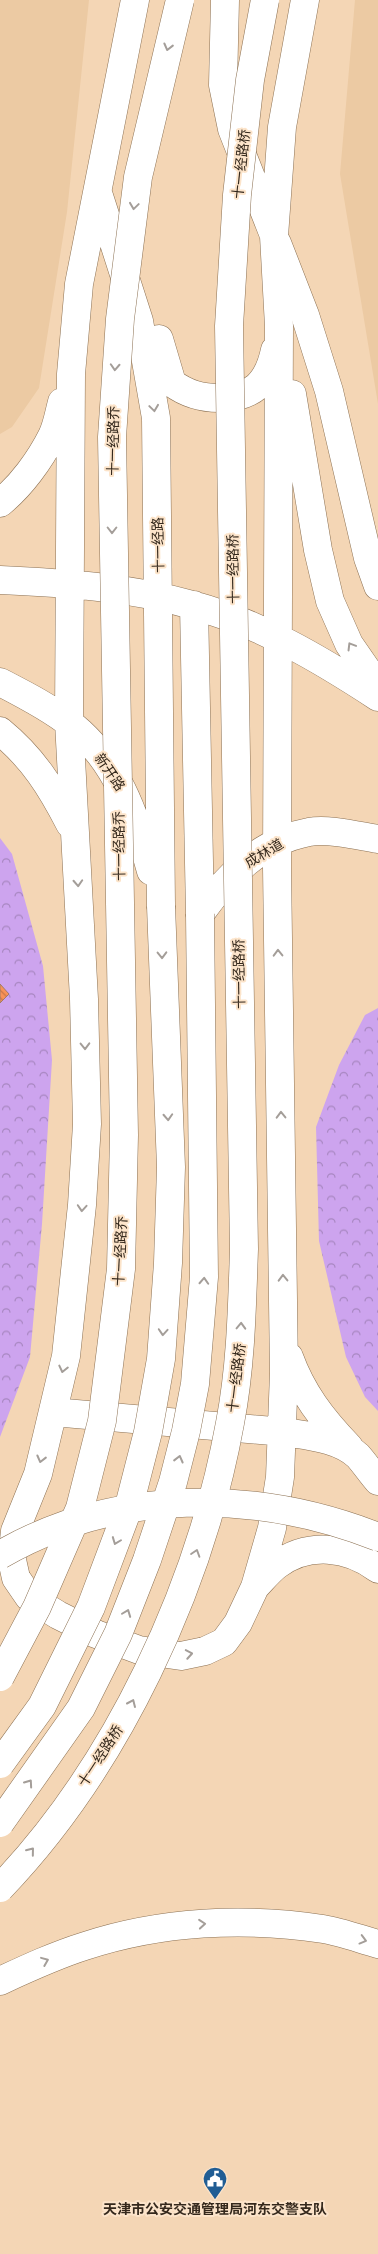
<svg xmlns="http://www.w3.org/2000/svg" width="378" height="2254" font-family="'PT Sans Narrow','Noto Sans SC',sans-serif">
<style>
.built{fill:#eccaa3}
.park{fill:url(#park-crowns)}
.building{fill:url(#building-back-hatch);stroke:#a17c68}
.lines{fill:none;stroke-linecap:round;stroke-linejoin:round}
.minor-casing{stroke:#8c7153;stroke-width:29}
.major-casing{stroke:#8c7153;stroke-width:29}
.highway-casing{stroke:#8c7153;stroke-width:29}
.minor{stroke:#fff;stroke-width:28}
.major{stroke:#fff;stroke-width:28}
.highway{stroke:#fff;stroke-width:28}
.major-bridge-casing{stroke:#8c7153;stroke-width:29;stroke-linecap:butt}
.highway-bridge-casing{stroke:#8c7153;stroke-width:29;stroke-linecap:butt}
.major-bridge{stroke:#fff;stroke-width:28}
.highway-bridge{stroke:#fff;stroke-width:28}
.oneway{stroke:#a49e99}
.labels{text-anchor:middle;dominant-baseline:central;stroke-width:4;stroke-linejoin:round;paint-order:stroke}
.street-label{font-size:14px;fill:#34281c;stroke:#fce4ca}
.poi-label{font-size:14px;font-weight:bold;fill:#34281c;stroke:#fce4ca}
</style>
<defs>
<pattern id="park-crowns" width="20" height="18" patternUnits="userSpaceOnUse" patternTransform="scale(1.25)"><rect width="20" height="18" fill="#cda4ee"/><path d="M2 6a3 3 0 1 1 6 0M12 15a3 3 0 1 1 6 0" fill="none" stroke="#a786c0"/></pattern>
<pattern id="building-back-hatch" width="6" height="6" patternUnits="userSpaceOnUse" patternTransform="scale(1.25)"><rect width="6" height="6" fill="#f89257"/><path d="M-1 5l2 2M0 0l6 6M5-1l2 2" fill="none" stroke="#ca7747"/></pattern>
</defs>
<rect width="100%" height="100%" fill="#f4d6b5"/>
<path class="built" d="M0 0H89L67 212 39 388 12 427 0 434Z
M355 0H378V404L340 174Z"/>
<path class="park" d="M0 838 12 854 43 966 52 1060 42 1224 30 1357 0 1437Z
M378 1008V1411L365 1397 346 1357 319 1241 316 1127 339 1065 365 1015Z"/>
<path class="building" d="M0 984 9 994 0 1003Z"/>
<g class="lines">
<defs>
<path id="minor" d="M277 243 305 315 329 391 368 558 378 586"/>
<path id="major" d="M135 0 79 284 71 374 69 722 84 999 87 1124 82 1205 66 1356 38 1474 15 1531 12 1560 16 1578 29 1597 58 1615 96 1634 139 1650 181 1656 205 1651 224 1642 238 1623 255 1587 272 1528 280 1477 284 1373 277 867 279 326 274 236 282 127 305 0
M225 0 223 85 232 129 273 233
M98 193 139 321 156 418 161 906
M159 339 172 383C187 394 201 398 219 398 253 398 268 383 275 350
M292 394 318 550 330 601 349 644 378 686
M0 503C21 486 40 460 52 436 57 426 59 413 62 402
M0 580C64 583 130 587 192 605 259 623 320 659 378 697
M194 605 200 914
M0 682C23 694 49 707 69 723 116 758 136 817 151 871
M0 731C33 758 51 787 70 824
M200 914C227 876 261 841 309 832 328 828 359 836 378 839
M289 1357C302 1393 322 1419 349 1447
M53 1412 284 1432C308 1436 339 1438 358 1456 365 1464 371 1473 378 1481
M255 1587C262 1580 269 1571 277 1565 308 1542 348 1546 378 1569"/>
<path id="highway" d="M0 1981C28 1968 56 1955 85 1946 161 1921 244 1917 323 1929 341 1932 360 1939 378 1944"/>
</defs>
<use href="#minor" class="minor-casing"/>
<use href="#major" class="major-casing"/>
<use href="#highway" class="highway-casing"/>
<use href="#minor" class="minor"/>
<use href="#major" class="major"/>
<use href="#highway" class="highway"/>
<defs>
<path id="major-bridge" d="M0 1677 37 1607 80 1508 102 1421 121 1269 124 1135 112 437 120 319 138 177 180 0
M0 1764 42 1706 91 1607 129 1506 148 1432 161 1359 168 1263 171 1167 161 906
M0 1823 81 1708 118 1634 147 1560 173 1482 186 1431 195 1384 204 1277 200 914
M0 1888C117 1766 200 1588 230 1423 241 1366 242 1307 244 1249L229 326 237 195 250 80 265 0"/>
<path id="highway-bridge" d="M0 1555C115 1488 256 1489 378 1537"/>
</defs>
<use href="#major-bridge" class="major-bridge-casing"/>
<use href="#highway-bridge" class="highway-bridge-casing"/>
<use href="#major-bridge" class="major-bridge"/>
<use href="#highway-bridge" class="highway-bridge"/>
</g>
<defs><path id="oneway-chevron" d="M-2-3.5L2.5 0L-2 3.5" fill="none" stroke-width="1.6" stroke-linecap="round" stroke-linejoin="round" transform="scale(1.25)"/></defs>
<g class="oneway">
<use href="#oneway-chevron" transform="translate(168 47) rotate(104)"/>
<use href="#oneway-chevron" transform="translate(134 206) rotate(98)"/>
<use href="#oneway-chevron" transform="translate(115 367) rotate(93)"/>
<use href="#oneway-chevron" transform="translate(154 408) rotate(82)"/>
<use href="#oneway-chevron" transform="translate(112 530) rotate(90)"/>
<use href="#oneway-chevron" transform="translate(351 646) rotate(-121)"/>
<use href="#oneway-chevron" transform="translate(78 883) rotate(87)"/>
<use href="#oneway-chevron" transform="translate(278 953) rotate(-91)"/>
<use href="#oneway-chevron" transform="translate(162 955) rotate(89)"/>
<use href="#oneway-chevron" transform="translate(85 1046) rotate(89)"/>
<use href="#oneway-chevron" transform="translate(281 1115) rotate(-91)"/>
<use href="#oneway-chevron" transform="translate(168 1117) rotate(87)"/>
<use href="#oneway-chevron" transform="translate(82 1208) rotate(94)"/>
<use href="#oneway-chevron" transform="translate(283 1278) rotate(-91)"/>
<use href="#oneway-chevron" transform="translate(204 1281) rotate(-87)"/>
<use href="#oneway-chevron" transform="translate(241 1326) rotate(-88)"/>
<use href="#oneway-chevron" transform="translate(163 1332) rotate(94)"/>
<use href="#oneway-chevron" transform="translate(63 1369) rotate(103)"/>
<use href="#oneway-chevron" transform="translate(41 1459) rotate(104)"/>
<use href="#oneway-chevron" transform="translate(179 1459) rotate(-76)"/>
<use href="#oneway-chevron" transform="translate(116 1541) rotate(111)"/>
<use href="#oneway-chevron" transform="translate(196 1553) rotate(-72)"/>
<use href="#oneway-chevron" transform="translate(127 1613) rotate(-69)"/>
<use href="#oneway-chevron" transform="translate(189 1654) rotate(-10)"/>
<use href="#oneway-chevron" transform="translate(132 1703) rotate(-66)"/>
<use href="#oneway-chevron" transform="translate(29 1783) rotate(-55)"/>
<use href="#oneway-chevron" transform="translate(31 1851) rotate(-51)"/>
<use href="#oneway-chevron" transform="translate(202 1924) rotate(-5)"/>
<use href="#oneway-chevron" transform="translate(363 1940) rotate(15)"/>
<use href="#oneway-chevron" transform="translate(45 1961) rotate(-22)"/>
</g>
<defs>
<symbol id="civic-pin" viewBox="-11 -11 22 30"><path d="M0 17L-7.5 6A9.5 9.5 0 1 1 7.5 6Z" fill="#205d94" stroke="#fce4ca"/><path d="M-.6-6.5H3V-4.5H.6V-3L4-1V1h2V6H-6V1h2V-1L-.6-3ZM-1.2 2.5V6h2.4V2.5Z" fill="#fff"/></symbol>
</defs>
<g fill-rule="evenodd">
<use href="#civic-pin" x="201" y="2165" width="28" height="38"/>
</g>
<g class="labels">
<g class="street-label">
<text transform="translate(241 164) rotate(-84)">十一经路桥</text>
<text transform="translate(113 441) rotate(-89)">十一经路乔</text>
<text transform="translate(158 545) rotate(-91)">十一经路</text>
<text transform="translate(233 569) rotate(-91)">十一经路桥</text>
<text transform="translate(110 772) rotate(56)">新开路</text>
<text transform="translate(119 846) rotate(-91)">十一经路乔</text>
<text transform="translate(264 853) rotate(-31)">成林道</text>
<text transform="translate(239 974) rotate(-91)">十一经路桥</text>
<text transform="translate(120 1251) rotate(-87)">十一经路乔</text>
<text transform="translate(236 1378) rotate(-83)">十一经路桥</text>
<text transform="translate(100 1756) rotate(-57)">十一经路桥</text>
</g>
<g class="poi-label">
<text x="215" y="2209">天津市公安交通管理局河东交警支队</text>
</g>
</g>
</svg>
